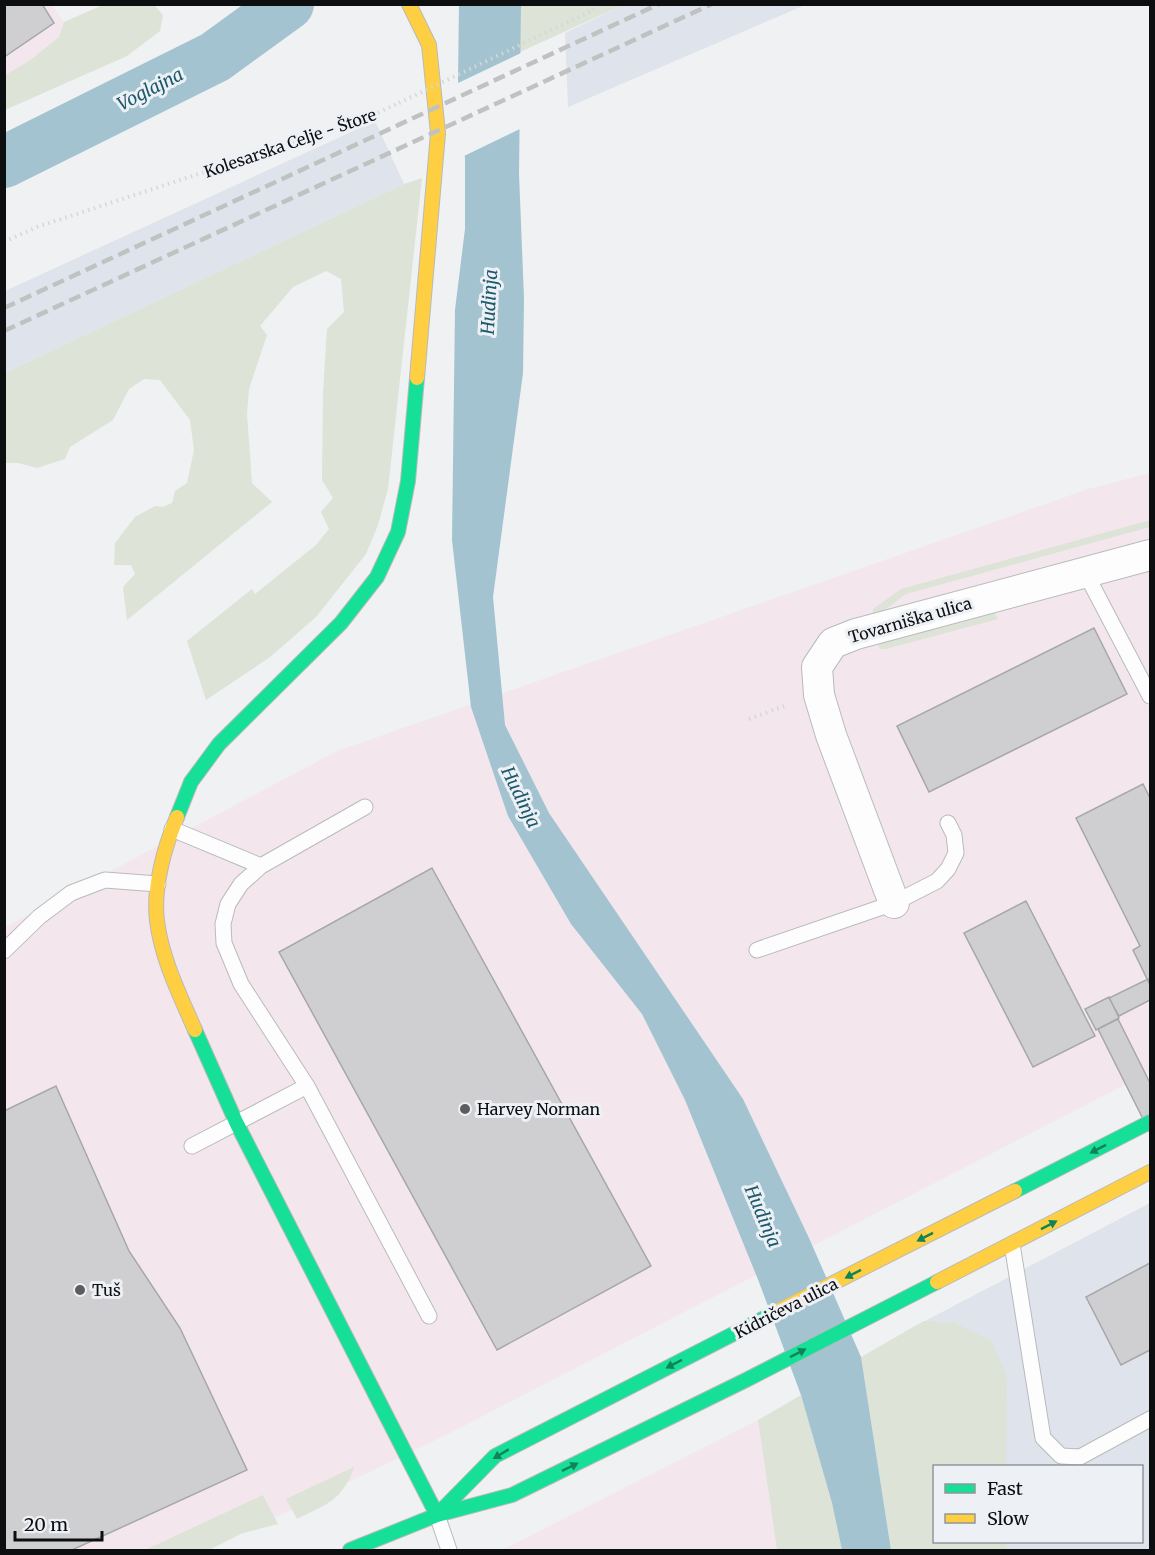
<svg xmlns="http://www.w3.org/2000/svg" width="1155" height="1555" font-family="Merriweather,serif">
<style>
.built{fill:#dfe3eb}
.industrial{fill:#f3e7ed}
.green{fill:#dde3d6}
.water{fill:#a2c3cf}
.pier{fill:#eff1f3}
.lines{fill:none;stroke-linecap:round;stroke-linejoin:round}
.river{stroke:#a2c3cf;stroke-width:52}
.building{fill:#cfcfd1;stroke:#a6a7a9;stroke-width:1.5}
.lane-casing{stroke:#b9babb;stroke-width:17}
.street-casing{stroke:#b9babb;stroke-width:32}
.fast-casing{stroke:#b9babb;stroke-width:16}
.slow-casing{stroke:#b9babb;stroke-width:16}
.path{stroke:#d6d7d7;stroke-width:4;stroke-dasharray:1.5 4.5;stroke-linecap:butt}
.lane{stroke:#fdfdfd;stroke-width:15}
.street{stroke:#fdfdfd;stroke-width:30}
.fast{stroke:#16e098;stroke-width:14}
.slow{stroke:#ffcf43;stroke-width:14}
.rail{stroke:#c0c1c1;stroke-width:4.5;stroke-dasharray:12 6;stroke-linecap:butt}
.path-bridge{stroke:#d6d7d7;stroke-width:4;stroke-dasharray:1.5 4.5;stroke-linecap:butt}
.oneway{fill:#12825b}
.poi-dot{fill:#5c5d5f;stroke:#edf0f5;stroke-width:2}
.labels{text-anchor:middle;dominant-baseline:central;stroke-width:6;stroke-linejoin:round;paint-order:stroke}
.street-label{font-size:16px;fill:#0d0e10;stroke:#edf0f5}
.poi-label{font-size:16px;fill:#0d0e10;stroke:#edf0f5;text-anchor:start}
.water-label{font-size:18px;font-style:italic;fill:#1d5a6c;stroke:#edf0f5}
</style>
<rect width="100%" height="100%" fill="#eff1f3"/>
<path class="built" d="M623 5H805L568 107 565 33Z
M375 121 404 184 5 373V291Z
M1150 1203V1550H945L943 1542H1142V1466H934L904 1332Z"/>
<path class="industrial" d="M5 5H52L64 22 59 37 29 61 5 75Z
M1150 473V1072L452 1432 209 1550H5V927L337 751 1088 489Z
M758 1420 777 1550H502Z"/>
<path class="green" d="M103 5H154L163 15 160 31 127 56 5 110V75L29 61 59 37 64 22Z
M521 5H623L520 52Z
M422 178 388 489 378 525 366 554 316 617 270 657 206 700 187 641 252 589 255 594 316 545 329 529 321 512 333 498 322 480 323 393 327 329 344 312 341 279 326 271 293 287 260 326 267 335 249 389 247 414 252 483 272 502 127 620 123 587 135 574 131 565H114L115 543 135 517 155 506 163 507 172 503 175 491 187 483 194 450 190 420 160 380 144 379 129 389 113 420 70 447 65 459 37 468 18 463H5V373L404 184Z
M1150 520V527L906 594C895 601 885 613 873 614V609L901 589Z
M994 612 998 619 886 649H880L878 644Z
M924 1321 955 1323 992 1341 1007 1378 1006 1466H934V1542H1006V1550H891L861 1357Z
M801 1395 832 1503 842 1550H777L758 1420Z
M354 1467C342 1501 327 1504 297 1519L286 1499Z
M263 1495 278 1524 240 1534 209 1550H145Z"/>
<path class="water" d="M459 5H521L519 174 524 298 523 373 493 597 505 725 549 813 743 1099 809 1238 861 1357 891 1550H842L832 1503 801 1395 759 1282 685 1100 642 1014 571 924 508 816 471 707 452 540 455 310 465 229V159L458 80Z"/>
<path class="pier" d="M523 52 522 128 462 157 456 84Z"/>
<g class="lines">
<path class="river" d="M4 162 215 57 288 4"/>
</g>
<path class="building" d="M4 4H42L54 23 4 57Z
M1094 628 1127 694 929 792 897 726Z
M1143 784 1150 798V985L1133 950 1140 946 1076 818Z
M432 868 651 1266 497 1350 279 952Z
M1026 901 1095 1036 1033 1067 964 933Z
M1148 979 1150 985V1000L1119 1016 1109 998Z
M1109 997 1119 1018 1096 1030 1085 1009Z
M1118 1019 1150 1083V1133L1098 1029Z
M56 1086 129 1251 180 1328 247 1470 72 1550H4V1111Z
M1150 1263V1350L1121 1365 1086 1297Z"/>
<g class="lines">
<defs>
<path id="lane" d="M1085 572 1150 696
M365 807 261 866 241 884 228 904 223 924 224 943 241 984 307 1086 429 1316
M172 829 261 866
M757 950 894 903 937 881 948 869 956 853 954 835 948 823
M4 951 39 917 71 893 105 880 158 884
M192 1146 307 1086
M1012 1244 1043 1438 1061 1456 1080 1457 1150 1419
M437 1515 449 1550"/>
<path id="street" d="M894 903 831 735 819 695 817 667 833 643 856 634 1150 555"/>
<path id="fast" d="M177 817 191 782 219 744 341 623 377 577 398 532 408 481 417 378
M195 1030 236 1122 437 1515
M1015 1191 1150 1122
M438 1514 495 1456 776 1312
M350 1550 437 1515 512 1495 746 1380 937 1282"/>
<path id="slow" d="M409 4 429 45 438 133 417 378
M177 817C164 848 153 888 157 921 162 960 180 995 195 1030
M937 1282 1150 1172
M776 1312 1015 1191"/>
</defs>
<use href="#lane" class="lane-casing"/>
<use href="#street" class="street-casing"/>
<use href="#fast" class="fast-casing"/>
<use href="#slow" class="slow-casing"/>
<path class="path" d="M593 10 596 4
M4 242 37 227 360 121 399 103
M749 719 787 705"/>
<use href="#lane" class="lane"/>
<use href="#street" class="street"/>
<use href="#fast" class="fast"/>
<use href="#slow" class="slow"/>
<path class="rail" d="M4 308 659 4
M4 331 712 4"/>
<path class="path-bridge" d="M399 103 593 10"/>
</g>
<defs><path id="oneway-solid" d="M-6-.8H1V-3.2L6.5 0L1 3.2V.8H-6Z" transform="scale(1.5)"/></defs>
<g class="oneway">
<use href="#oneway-solid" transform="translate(1098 1149) rotate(153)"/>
<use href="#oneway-solid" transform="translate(1049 1225) rotate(-27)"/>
<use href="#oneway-solid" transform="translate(925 1237) rotate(153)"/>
<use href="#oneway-solid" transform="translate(853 1274) rotate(153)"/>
<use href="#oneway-solid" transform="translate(798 1353) rotate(-27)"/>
<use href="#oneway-solid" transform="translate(674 1364) rotate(153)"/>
<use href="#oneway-solid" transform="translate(501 1454) rotate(149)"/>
<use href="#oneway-solid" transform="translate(570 1467) rotate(-26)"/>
</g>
<g class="poi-dot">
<circle cx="465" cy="1109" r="6"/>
<circle cx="80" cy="1290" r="6"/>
</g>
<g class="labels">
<g class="street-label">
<text transform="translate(290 143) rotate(-19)">Kolesarska Celje - Štore</text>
<text transform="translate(910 620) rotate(-16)">Tovarniška ulica</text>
<text transform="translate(786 1308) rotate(-27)">Kidričeva ulica</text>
</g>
<g class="poi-label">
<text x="477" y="1109">Harvey Norman</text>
<text x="92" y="1290">Tuš</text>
</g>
<g class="water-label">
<text transform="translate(150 89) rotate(-27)">Voglajna</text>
<text transform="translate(489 302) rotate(-87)">Hudinja</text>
<text transform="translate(521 797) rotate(64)">Hudinja</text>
<text transform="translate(763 1216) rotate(67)">Hudinja</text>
</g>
</g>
<rect width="1155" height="1555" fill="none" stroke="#0d0e10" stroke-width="12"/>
<rect x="933" y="1465" width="210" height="78" fill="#edf0f5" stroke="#939699" stroke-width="1.5"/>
<rect x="945" y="1484" width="30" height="9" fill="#16e098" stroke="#939699" stroke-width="1.5"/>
<text x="987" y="1495" font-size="18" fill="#0d0e10">Fast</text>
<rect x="945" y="1514" width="30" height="9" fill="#ffcf43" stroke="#939699" stroke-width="1.5"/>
<text x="987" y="1525" font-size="18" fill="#0d0e10">Slow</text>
<path d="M15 1531v9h87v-9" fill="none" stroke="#0d0e10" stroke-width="3"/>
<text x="24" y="1531" font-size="18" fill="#0d0e10" stroke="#edf0f5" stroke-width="4.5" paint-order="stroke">20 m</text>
</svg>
